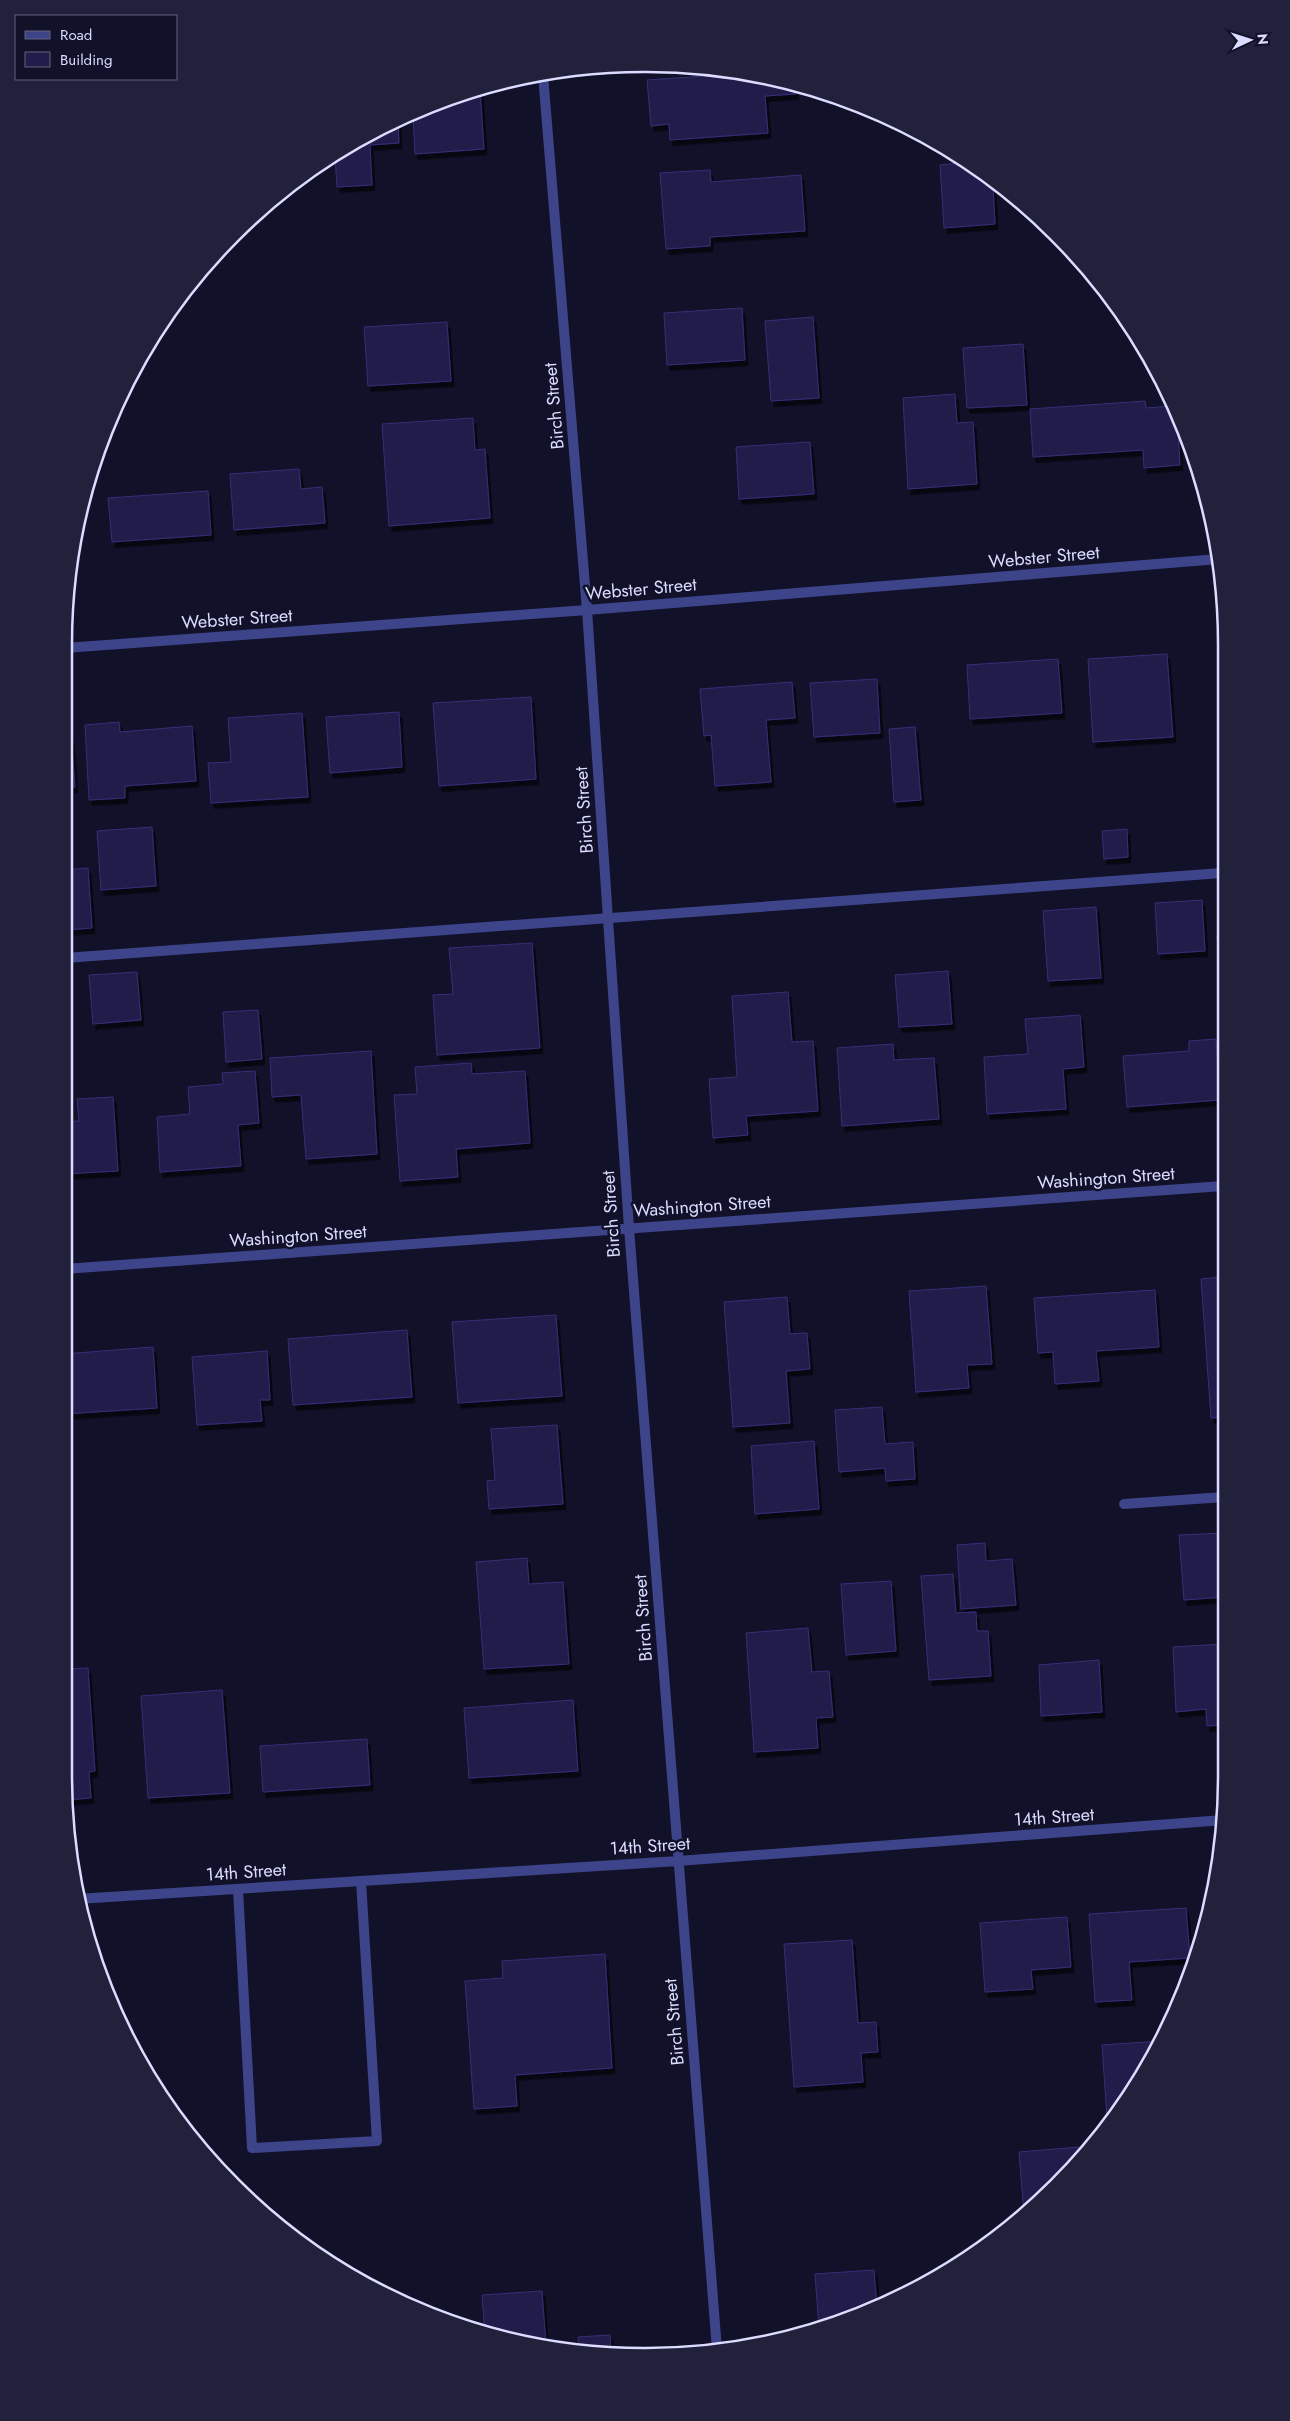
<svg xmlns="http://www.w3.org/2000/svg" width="1290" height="2421" font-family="Jost,sans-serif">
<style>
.building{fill:#201d4b;stroke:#343077;filter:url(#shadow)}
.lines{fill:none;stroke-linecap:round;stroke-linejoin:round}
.lane{stroke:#3d4489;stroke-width:10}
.street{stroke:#3d4489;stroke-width:10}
.labels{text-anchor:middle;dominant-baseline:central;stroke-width:5;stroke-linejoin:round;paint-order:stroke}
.street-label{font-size:18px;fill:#dbdcff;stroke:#12112a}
.rim{fill:none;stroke:#dbdcff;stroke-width:2.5}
</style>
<defs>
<filter id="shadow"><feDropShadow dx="3" dy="5.5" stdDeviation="0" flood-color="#0009"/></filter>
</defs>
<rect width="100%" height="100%" fill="#12112a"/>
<path class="building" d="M736 74 795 83 796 94 765 96 768 133 670 140 669 124 651 126 647 80Z
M480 90 484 149 415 154 413 115 458 95Z
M398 122 399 143 370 145 372 185 337 187 335 156 355 141Z
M961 163 993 184 995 224 944 228 940 165Z
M710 170 711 182 801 175 805 231 710 237V246L666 249 660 173Z
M742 308 745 360 667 365 664 313Z
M813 317 819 398 771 401 765 321Z
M447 322 451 381 368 386 364 327Z
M1023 344 1027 405 967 408 963 348Z
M955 394 957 423 973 422 977 484 908 489 903 398Z
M1145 401 1146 408 1172 406 1177 413 1180 465 1144 468 1143 450 1033 457 1030 409Z
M473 418 475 450 485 449 490 518 389 526 382 424Z
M810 442 814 494 739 499 736 447Z
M299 469 301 489 322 487 325 523 234 530 230 474Z
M208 491 211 535 112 542 108 498Z
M1167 654 1173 737 1093 742 1088 659Z
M1058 659 1062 713 970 719 967 665Z
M877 679 880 733 814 737 810 683Z
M792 682 795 718 766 720 771 782 715 786 711 735 704 736 700 689Z
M531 697 536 779 439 786 433 703Z
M399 712 402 767 330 773 326 717Z
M302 713 308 797 211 803 208 763 231 762 228 718Z
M119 722 120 732 192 726 196 781 125 786V798L89 800 85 725Z
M915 727 921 800 894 802 889 729Z
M65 737H71L75 787 65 788Z
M152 827 156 886 101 890 97 831Z
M1127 829 1128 857 1104 859 1102 831Z
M88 868 92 928 65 930V870Z
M1202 900 1205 951 1158 954 1155 903Z
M1096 907 1101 978 1048 981 1043 911Z
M1222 935 1223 1001H1222L1217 936Z
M532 943 540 1048 437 1055 433 995 453 994 449 948Z
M948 971 952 1024 899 1027 895 975Z
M137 972 141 1020 93 1024 89 975Z
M788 992 792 1042 813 1041 818 1111 746 1116 748 1135 713 1138 709 1079 737 1077 732 996Z
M258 1010 262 1059 226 1062 223 1012Z
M1080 1015 1084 1067 1063 1069 1066 1109 987 1114 984 1057 1028 1054 1025 1019Z
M1216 1039 1220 1100 1127 1107 1123 1056 1189 1051V1041Z
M893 1044 894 1060 934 1058 939 1119 842 1126 837 1048Z
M371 1051 377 1154 306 1159 301 1095 272 1097 270 1058Z
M471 1063 472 1074 525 1071 530 1143 456 1149 458 1177 400 1181 394 1095 417 1094 415 1067Z
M255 1071 259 1123 238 1125 241 1166 160 1172 157 1117 190 1114 188 1087 223 1084 222 1073Z
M113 1097 118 1171 64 1174V1122L79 1121 77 1099Z
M1223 1277 1224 1417 1211 1418 1201 1279Z
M986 1286 992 1364 967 1365 969 1388 916 1392 909 1291Z
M1155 1290 1159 1347 1096 1351 1099 1381 1055 1384 1053 1352 1038 1353 1034 1298Z
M787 1297 790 1334 807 1333 810 1369 786 1371 790 1423 733 1427 724 1302Z
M556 1315 562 1396 458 1403 452 1322Z
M407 1330 412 1397 293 1405 288 1339Z
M153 1347 157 1408 64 1414V1354Z
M267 1351 270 1400H260L262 1421 197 1425 192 1357Z
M882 1407 885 1444 913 1442 915 1479 886 1481 885 1468 839 1472 835 1410Z
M557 1425 563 1504 489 1509 487 1481 495 1480 491 1429Z
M814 1441 819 1509 755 1514 751 1446Z
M1223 1533 1224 1597 1184 1600 1179 1535Z
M985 1543 986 1561 1012 1559 1016 1605 961 1609 957 1545Z
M527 1558 529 1584 563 1582 569 1664 484 1669 476 1562Z
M953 1574 956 1613 976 1612 977 1631H988L991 1676 929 1680 921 1576Z
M891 1581 896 1651 846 1655 841 1584Z
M808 1628 812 1672 829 1671 833 1717 816 1718 818 1748 754 1752 746 1633Z
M1225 1644V1725L1207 1726 1206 1709 1176 1712 1173 1647Z
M1099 1660 1102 1712 1041 1716 1039 1665Z
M88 1668 95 1771 89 1772 91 1798 66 1800 64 1776V1669Z
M222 1690 230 1793 148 1798 141 1696Z
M573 1700 578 1771 469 1778 464 1708Z
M367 1739 370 1785 263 1792 260 1746Z
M1186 1908 1190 1958 1129 1962 1132 2000 1095 2002 1089 1914Z
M1067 1917 1071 1967 1031 1970 1033 1989 985 1992 980 1923Z
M852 1940 858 2023 876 2022 878 2052 861 2053 863 2082 794 2087 784 1944Z
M605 1954 612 2068 515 2075 517 2106 474 2109 465 1981 503 1978 502 1961Z
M1161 2041 1114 2117H1107L1102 2045Z
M1079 2147 1080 2159 1056 2187 1024 2214 1019 2152Z
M874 2270 877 2307 819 2328 815 2274Z
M542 2291 546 2346 485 2334 482 2295Z
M610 2335 611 2353 635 2351V2356H607L579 2351 578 2337Z"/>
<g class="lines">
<path class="lane" d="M65 958 1222 873
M1124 1504 1224 1497
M238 1889 252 2148 377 2141 361 1881"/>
<path class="street" d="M543 75 587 610 629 1228 717 2350
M65 648 587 610 1219 559
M64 1269 1223 1186
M77 1899 678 1861 1224 1820"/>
</g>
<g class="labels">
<g class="street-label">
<text transform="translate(554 406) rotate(-95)">Birch Street</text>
<text transform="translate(1044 557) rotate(-5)">Webster Street</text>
<text transform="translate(641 589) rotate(-5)">Webster Street</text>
<text transform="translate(237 619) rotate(-4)">Webster Street</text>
<text transform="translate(584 810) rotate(-94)">Birch Street</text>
<text transform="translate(1106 1178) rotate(-4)">Washington Street</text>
<text transform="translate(702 1206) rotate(-4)">Washington Street</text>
<text transform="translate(611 1214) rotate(-94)">Birch Street</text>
<text transform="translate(298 1236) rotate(-4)">Washington Street</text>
<text transform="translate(643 1618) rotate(-94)">Birch Street</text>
<text transform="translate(1054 1817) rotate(-4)">14th Street</text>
<text transform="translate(650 1846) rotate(-4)">14th Street</text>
<text transform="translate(246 1872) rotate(-4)">14th Street</text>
<text transform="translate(674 2022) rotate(-95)">Birch Street</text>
</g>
</g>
<path d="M0 0H1290V2421H0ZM644 72H646A572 572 0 0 1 1218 644V1776A572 572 0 0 1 646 2348H644A572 572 0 0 1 72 1776V644A572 572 0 0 1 644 72Z" fill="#22213b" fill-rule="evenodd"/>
<path class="rim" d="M644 72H646A572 572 0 0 1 1218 644V1776A572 572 0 0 1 646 2348H644A572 572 0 0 1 72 1776V644A572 572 0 0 1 644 72Z"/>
<rect x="15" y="15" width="162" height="65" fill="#12112a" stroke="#62627f"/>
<rect x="25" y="31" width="25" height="8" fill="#3d4489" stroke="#62627f"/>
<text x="60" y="40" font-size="15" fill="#dbdcff">Road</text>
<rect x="25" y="52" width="25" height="15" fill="#201d4b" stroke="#62627f"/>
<text x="60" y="65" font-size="15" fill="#dbdcff">Building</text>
<g transform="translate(1250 40) rotate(86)" stroke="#12112a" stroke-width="4" paint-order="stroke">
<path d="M0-4L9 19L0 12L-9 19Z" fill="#dbdcff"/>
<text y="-8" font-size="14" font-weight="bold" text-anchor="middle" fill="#dbdcff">N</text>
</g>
</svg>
